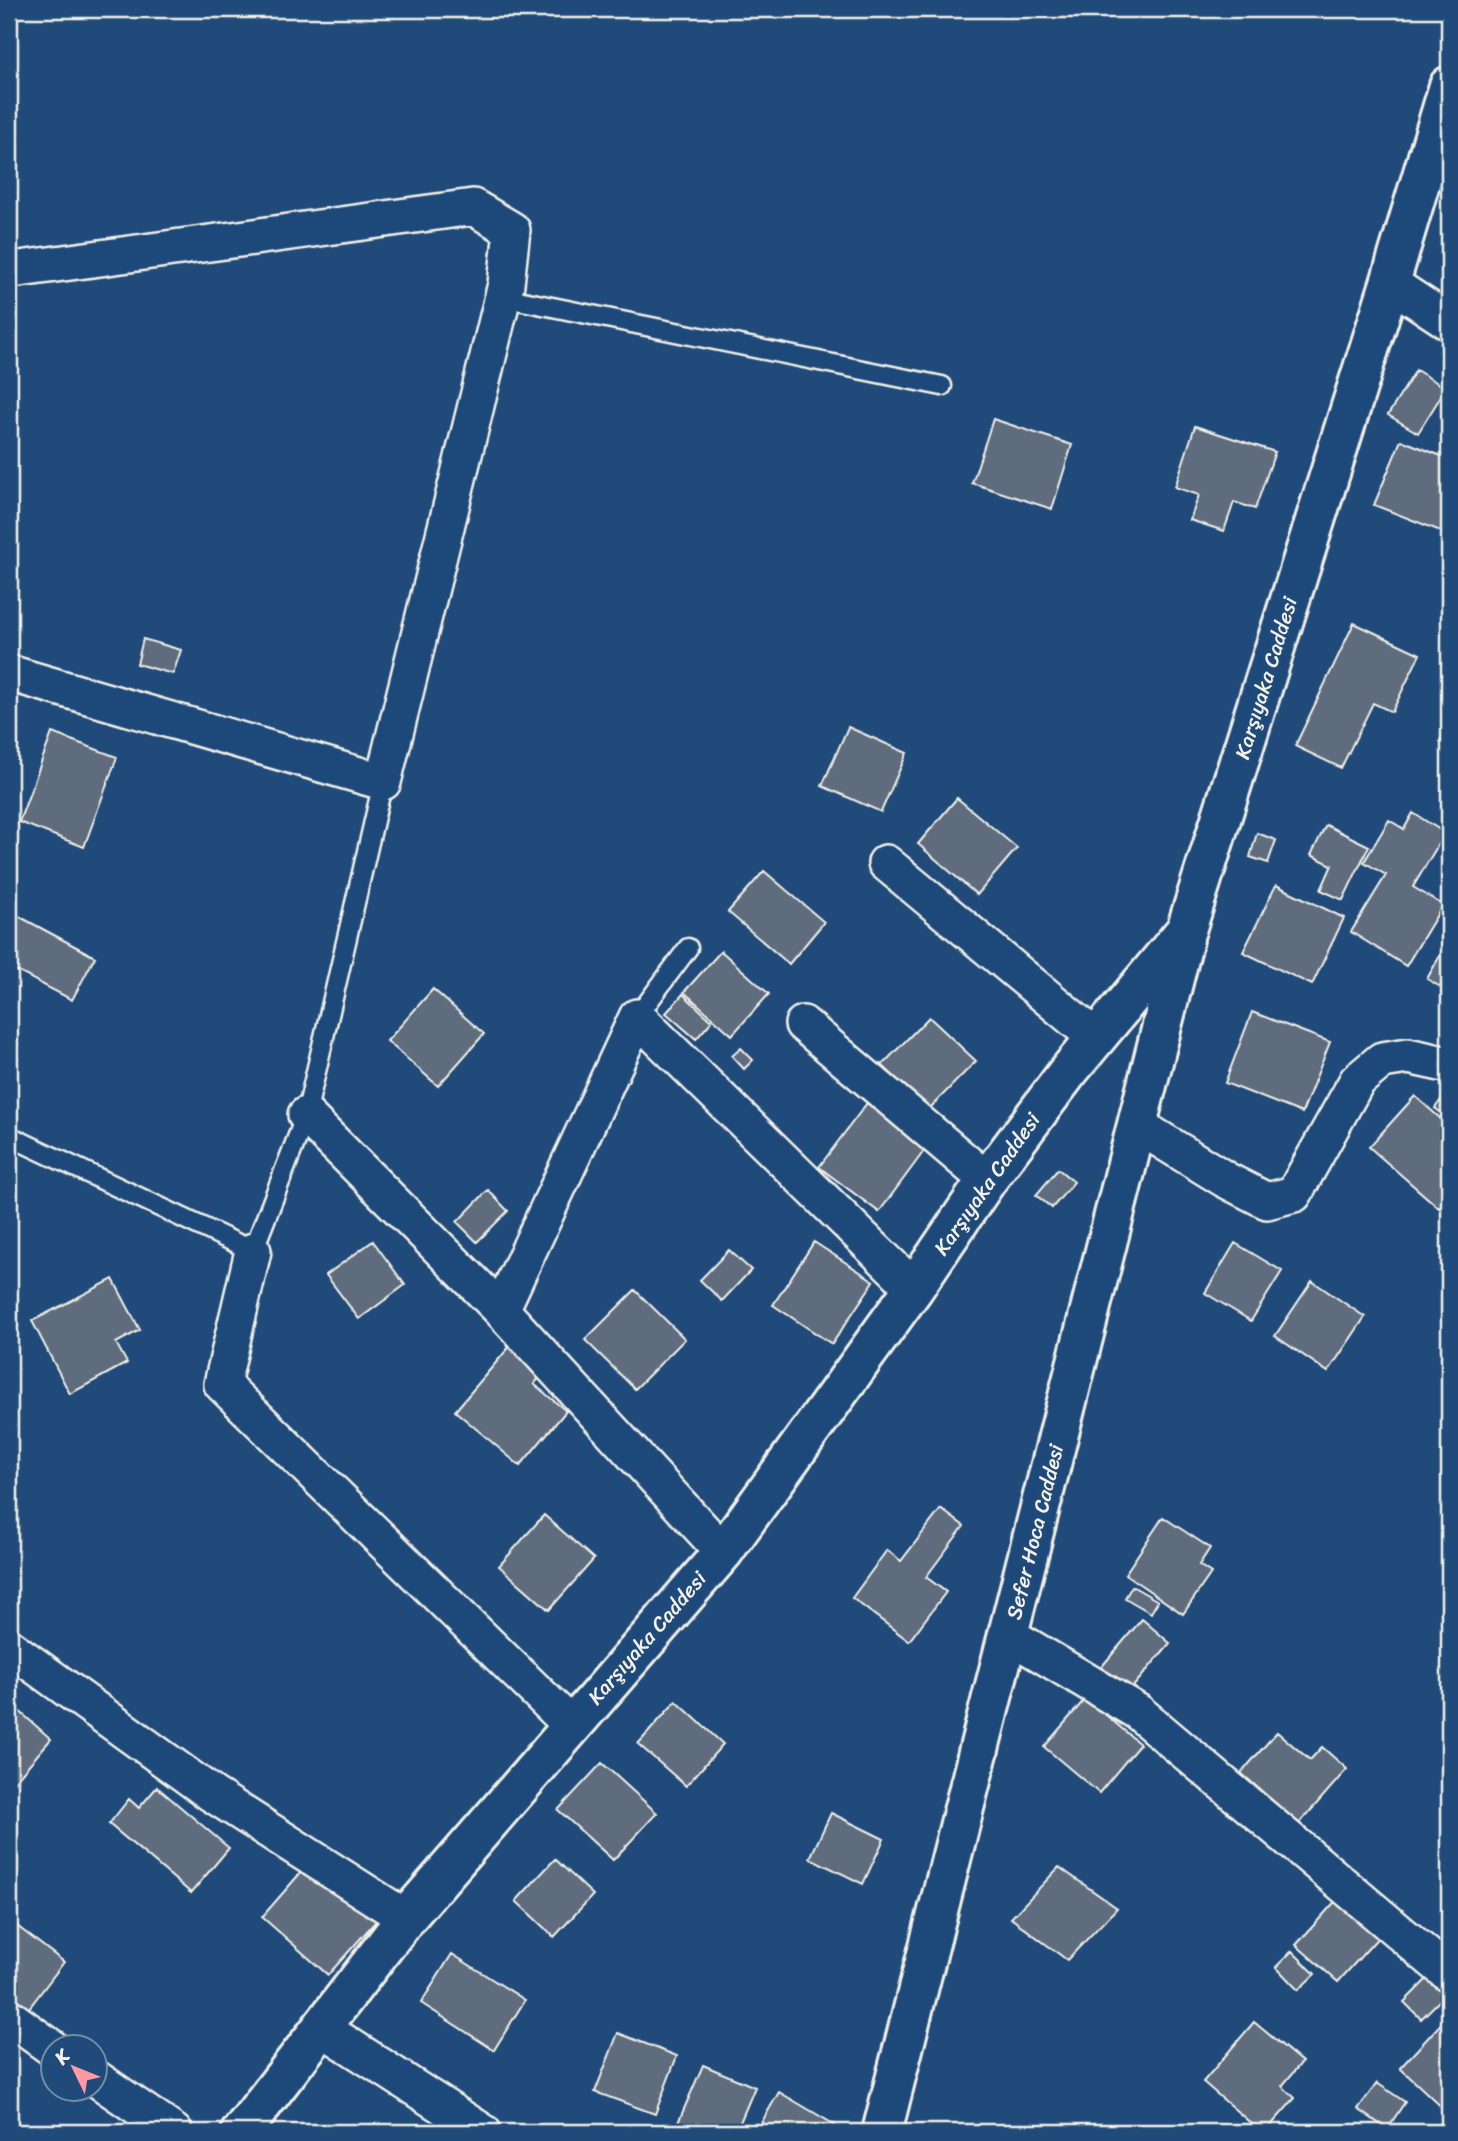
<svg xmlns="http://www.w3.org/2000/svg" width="1458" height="2141" font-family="Sriracha,sans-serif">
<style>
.building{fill:#5e6c7e;stroke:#f4f1e8;stroke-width:2}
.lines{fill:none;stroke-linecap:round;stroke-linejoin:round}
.lane-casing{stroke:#f4f1e8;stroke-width:23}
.street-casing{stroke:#f4f1e8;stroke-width:40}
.secondary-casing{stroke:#f4f1e8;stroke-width:44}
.lane{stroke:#1f4a7a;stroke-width:18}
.street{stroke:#1f4a7a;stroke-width:35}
.secondary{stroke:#1f4a7a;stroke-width:38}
.labels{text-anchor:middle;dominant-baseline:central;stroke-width:7;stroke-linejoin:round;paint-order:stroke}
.street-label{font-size:21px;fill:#f4f1e8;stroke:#1f4a7a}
</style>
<rect width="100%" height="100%" fill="#1f4a7a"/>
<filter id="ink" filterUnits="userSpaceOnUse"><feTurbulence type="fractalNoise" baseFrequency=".0143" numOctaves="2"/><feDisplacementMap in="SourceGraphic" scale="14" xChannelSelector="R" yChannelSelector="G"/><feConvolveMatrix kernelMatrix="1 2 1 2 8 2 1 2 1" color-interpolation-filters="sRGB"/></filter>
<g filter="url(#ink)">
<path class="building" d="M1416 370 1446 388 1418 433 1388 415Z
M993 419 1072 445 1052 509 972 483Z
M1195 426 1275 452 1255 509 1234 502 1224 531 1190 520 1199 495 1175 487Z
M1401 440 1449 459V517L1443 532 1374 505Z
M1354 623 1420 654 1392 712 1373 703 1341 768 1295 746Z
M143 639 181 650 173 674 137 664Z
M1449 722V746L1440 741Z
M848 727 907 753 881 812 822 786Z
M52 733 117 757 84 847 19 822Z
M957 798 1017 848 977 895 918 844Z
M1413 813 1445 833 1413 887 1443 905 1406 966 1351 932 1386 875 1364 862 1389 820 1404 829Z
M1326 825 1369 846 1343 900 1321 890 1332 865 1311 855Z
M1257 833 1276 840 1268 863 1250 857Z
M764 871 824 922 789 964 728 912Z
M1276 885 1344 918 1312 985 1243 952Z
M9 911 95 957 72 1000 9 967Z
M1449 939V992L1427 979Z
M721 951 769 994 732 1035 684 992Z
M433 989 484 1034 438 1086 387 1041Z
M683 994 712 1021 696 1039 666 1013Z
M1252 1012 1330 1042 1302 1113 1225 1083Z
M929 1017 976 1061 928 1110 882 1065Z
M741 1048 753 1060 744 1069 732 1056Z
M1449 1089V1119L1435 1108Z
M1415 1096 1449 1126V1197L1439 1208 1369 1147Z
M867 1103 927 1147 879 1212 819 1167Z
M1058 1169 1074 1182 1052 1208 1036 1195Z
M488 1190 508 1211 477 1242 457 1222Z
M373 1241 405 1285 359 1319 326 1275Z
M814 1242 874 1281 832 1344 773 1305Z
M1235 1243 1282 1271 1251 1321 1205 1293Z
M729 1250 751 1270 722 1301 700 1280Z
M113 1279 140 1330 116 1343 127 1363 70 1394 32 1321Z
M1312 1281 1365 1317 1328 1372 1275 1336Z
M635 1290 685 1339 635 1389 585 1340Z
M516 1339 549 1367 534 1384 566 1411 520 1466 455 1411Z
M941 1509 964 1526 926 1577 946 1592 909 1641 852 1598 887 1550 901 1561Z
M544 1515 594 1559 549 1610 499 1566Z
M1163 1517 1210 1548 1199 1565 1211 1573 1183 1614 1125 1574Z
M1132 1586 1158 1601 1151 1613 1125 1598Z
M1142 1619 1170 1643 1126 1695 1098 1671Z
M1086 1698 1140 1744 1099 1793 1044 1747Z
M676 1701 723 1744 686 1786 638 1744Z
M9 1702 51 1739 9 1788Z
M1277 1732 1310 1760 1322 1747 1347 1769 1299 1824 1241 1773Z
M602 1763 657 1813 613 1860 558 1810Z
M157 1787 229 1848 191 1893 109 1824 129 1799 139 1808Z
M831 1813 884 1839 863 1884 810 1858Z
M555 1859 593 1895 554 1937 516 1901Z
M309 1863 376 1921 328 1975 262 1917Z
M1059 1867 1117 1908 1067 1960 1011 1918Z
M1340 1896 1382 1933 1338 1982 1296 1945Z
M13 1923 64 1962 26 2012 9 1999V1930Z
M1292 1951 1315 1974 1298 1990 1276 1967Z
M452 1954 525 2000 494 2050 421 2003Z
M1431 1975 1448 1992 1421 2019 1404 2002Z
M1449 2015V2114L1400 2068Z
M1254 2022 1302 2062 1282 2086 1295 2098 1265 2132H1261L1203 2082Z
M618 2033 677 2056 655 2114 595 2092Z
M703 2065 755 2087 736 2132H674Z
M1377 2083 1405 2102 1387 2129 1358 2109Z
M779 2092 835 2125 830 2132H756Z"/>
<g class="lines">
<defs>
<path id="lane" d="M503 297 942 386
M637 1017 688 948
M9 1136 253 1251 306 1115 383 782"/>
<path id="street" d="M1390 283 1449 322
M9 673 383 782 506 284 512 230 473 207 12 270
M886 863 1095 1037
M803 1024 987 1180
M306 1115 501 1310 723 1552
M1137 1125 1226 1180 1267 1201 1294 1194 1357 1081 1382 1060 1408 1056 1449 1065
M253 1251 222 1384 571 1725
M501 1310 637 1017 914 1288
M1009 1635 1138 1712 1449 1974
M9 1647 212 1794 406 1918
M9 2017 52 2048
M322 2028 483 2132
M94 2077 174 2132"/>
<path id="secondary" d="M241 2132 406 1918 723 1552 914 1288 987 1180 1067 1073 1186 930 1390 283 1449 86
M882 2132 1184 939"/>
</defs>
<use href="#lane" class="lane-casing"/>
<use href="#street" class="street-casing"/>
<use href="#secondary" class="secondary-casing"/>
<use href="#lane" class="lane"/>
<use href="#street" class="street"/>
<use href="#secondary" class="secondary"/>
</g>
</g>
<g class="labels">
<g class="street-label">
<text transform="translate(1266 678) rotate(-73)">Karşıyaka Caddesi</text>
<text transform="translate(987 1184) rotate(-55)">Karşıyaka Caddesi</text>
<text transform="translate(1035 1532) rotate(-76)">Sefer Hoca Caddesi</text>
<text transform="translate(647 1638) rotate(-49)">Karşıyaka Caddesi</text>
</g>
</g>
<rect width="1458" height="2141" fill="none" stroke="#1f4a7a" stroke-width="35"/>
<rect x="18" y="18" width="1423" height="2106" fill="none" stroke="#f4f1e8" stroke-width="2.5" filter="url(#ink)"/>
<g transform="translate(74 2068) rotate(313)"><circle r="33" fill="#1f4a7a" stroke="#748da6" stroke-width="2"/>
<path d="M0-5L12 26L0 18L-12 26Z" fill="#ff9aa2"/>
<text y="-10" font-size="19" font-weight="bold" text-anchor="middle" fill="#f4f1e8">K</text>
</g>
</svg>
